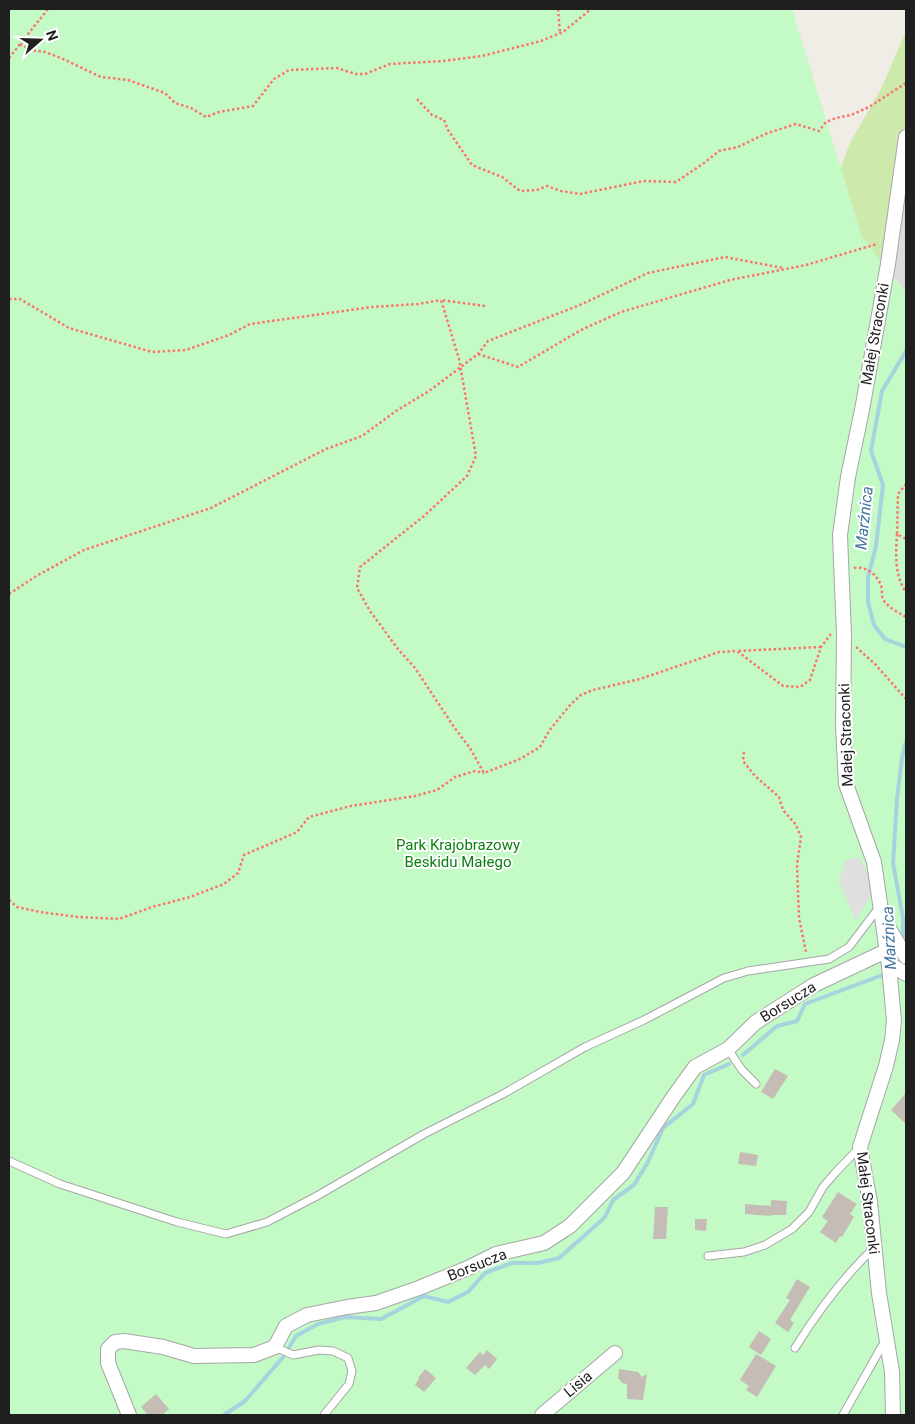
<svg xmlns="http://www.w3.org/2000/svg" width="915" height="1424" font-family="Roboto,sans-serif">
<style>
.residential{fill:#dddcdc}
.grass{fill:#cdeaac}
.park{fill:#c3fac5}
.parking{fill:#dfdfdf}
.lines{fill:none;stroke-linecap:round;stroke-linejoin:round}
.stream{stroke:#a6d3de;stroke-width:4}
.building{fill:#c5bcb5}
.lane-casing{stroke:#a6a6a6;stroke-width:9}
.street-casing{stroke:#a6a6a6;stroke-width:16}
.path{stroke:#fa766c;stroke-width:2.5;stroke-dasharray:2.5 2.5;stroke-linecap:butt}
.lane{stroke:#fff;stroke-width:7}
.street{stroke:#fff;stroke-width:14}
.labels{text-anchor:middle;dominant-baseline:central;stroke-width:4;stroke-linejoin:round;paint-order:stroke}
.street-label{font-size:15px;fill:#1f1f1f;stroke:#fff}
.park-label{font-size:15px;fill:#0b7f11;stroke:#fff}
.water-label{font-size:16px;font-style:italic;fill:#4576a0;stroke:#fff}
</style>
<rect width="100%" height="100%" fill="#f0ece6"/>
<path class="residential" d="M906 171V310L888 309 902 217Z"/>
<path class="grass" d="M906 31V123C897 144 896 169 893 192 889 220 884 248 877 276L816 230 851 141 881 89Z"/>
<path class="park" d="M9 9H792L862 237 906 292V1415H9Z"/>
<path class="parking" d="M859 857 875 888 856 921 839 881 846 860Z"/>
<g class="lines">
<path class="stream" d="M906 351 882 391 871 451 883 485 876 546 868 577V602L874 625 885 639 906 647
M903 942V918L893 863 897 799 902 758 906 742
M743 1055 777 1026 797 1021 805 1004 880 976 888 975
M224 1415 245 1401 284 1356 296 1336 318 1324 345 1317 381 1319 424 1296 448 1302 468 1292 485 1273 512 1263H538L559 1258 584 1236 605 1217 613 1200 634 1185 648 1162 663 1128 693 1104 704 1075 729 1064"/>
</g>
<path class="building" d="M775 1069 788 1076 773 1099 761 1092Z
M906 1093V1124L891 1110Z
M740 1152 758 1155 756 1166 738 1164Z
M838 1192 857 1204 850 1214 854 1217 842 1237 840 1236 836 1243 820 1232 828 1221 822 1217Z
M771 1200 787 1201 786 1215H771V1216L745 1214V1204L771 1206Z
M655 1207H668L666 1239H653Z
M695 1219H707L706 1231 695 1230Z
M797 1279 810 1287 790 1320 794 1323 788 1332 775 1323 790 1300 786 1298Z
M759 1331 771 1339 761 1355 749 1347Z
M487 1350 497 1359 489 1369 485 1365 475 1375 466 1368 480 1352 483 1355Z
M756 1354 776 1366 757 1397 746 1390 749 1386 740 1380Z
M425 1369 436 1378 424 1392 415 1385 419 1379 418 1378Z
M619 1369 638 1372 642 1377 647 1374 643 1400 627 1399V1384L622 1383 618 1378Z
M156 1394 169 1409 162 1415H148L141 1407Z"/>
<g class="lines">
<defs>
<path id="lane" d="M728 1049 742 1070 756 1084
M9 1161 60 1184 177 1222 226 1234 267 1222 315 1197 424 1134 503 1094 585 1047 644 1020 724 978 748 971 829 959 849 947 880 906
M708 1256 744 1252 765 1245 792 1229 809 1212 823 1187 835 1173 859 1148
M275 1347 293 1355 319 1350 333 1351 348 1358 352 1371 349 1384 324 1415
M795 1348C818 1311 842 1278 874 1248
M843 1415 882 1346 887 1340"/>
<path id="street" d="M884 923 890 930 906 957
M889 966 896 968 906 974
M129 1415 108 1363V1349L115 1342 124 1341 163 1347 194 1356 254 1355 275 1347 286 1326 307 1315 347 1307 376 1303 419 1288 468 1268 496 1254 544 1243 570 1226 623 1173 674 1096 695 1067 728 1049 756 1022 814 985 886 951
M542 1415 615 1353
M893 1415 892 1372 879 1293 870 1202 860 1147 886 1066 892 1040 894 1021 889 966 874 862 846 784 843 726 844 636 840 535 848 477 862 410 888 264 906 137"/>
</defs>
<use href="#lane" class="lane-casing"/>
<use href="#street" class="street-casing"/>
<path class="path" d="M558 9 560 33
M20 44 31 50 45 52 61 58 101 77 128 80 165 93 175 103 191 108 206 117 219 112 253 106 274 79 289 70 337 68 356 74H365L390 64 443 61 482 56 541 41 563 32 591 9
M9 58 48 9
M417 99 432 115 444 120 448 130 472 165 502 177 520 191 537 190 547 186 561 191 580 194 644 181 676 182 704 163 719 151 738 147 765 134 796 124 819 131 826 122 836 118 851 115 869 107 906 83
M9 299H20L69 328 152 352 186 350 229 335 250 324 372 307 418 304 441 300
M485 306 441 300 459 359 476 456 467 476 424 516 360 567 357 588 370 611 398 649 415 668 454 727 470 748 484 773 520 759 540 747 549 731 570 705 581 695 593 690 640 679 719 652 737 651
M478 354 518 367 581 330 621 312 730 280 806 265 877 244
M906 484 898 494 897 534 906 539
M897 534C896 553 894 575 906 592
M854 568C865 566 875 573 880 583 883 588 881 595 883 599 888 608 898 612 906 617
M9 594 38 575 84 550 211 508 326 449 362 436 396 411 429 391 478 354 488 341 580 305 648 273 725 257 783 268
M821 647 737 651 783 686 800 687 810 680 821 647 831 634
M856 647 875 664 906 699
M744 752 743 761 755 776 779 797 783 810 796 825 801 837 797 865 799 918 806 952
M9 900 17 907 40 912 78 917 119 919 152 907 190 897 224 884 238 873 244 855 297 832 309 817 351 806 415 796 437 790 455 777 475 771 484 773"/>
<use href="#lane" class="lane"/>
<use href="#street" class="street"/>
</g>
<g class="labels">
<g class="street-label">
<text transform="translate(875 334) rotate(-80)">Małej Straconki</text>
<text transform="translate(846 735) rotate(-92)">Małej Straconki</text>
<text transform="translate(788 1002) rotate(-32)">Borsucza</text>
<text transform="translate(868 1203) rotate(83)">Małej Straconki</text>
<text transform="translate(477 1265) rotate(-22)">Borsucza</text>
<text transform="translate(578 1384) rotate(-40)">Lisia</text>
</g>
<g class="park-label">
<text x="458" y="845">Park Krajobrazowy<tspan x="458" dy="17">Beskidu Małego</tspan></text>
</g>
<g class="water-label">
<text transform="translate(864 518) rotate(-84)">Marźnica</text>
<text transform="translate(889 938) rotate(-93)">Marźnica</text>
</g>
</g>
<rect width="915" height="1424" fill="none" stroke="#1f1f1f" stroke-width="20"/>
<g transform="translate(40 40) rotate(70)" stroke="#ffffff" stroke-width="4" paint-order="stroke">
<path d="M0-4L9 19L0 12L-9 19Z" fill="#1f1f1f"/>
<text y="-8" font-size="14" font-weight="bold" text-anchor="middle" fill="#1f1f1f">N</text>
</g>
</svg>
